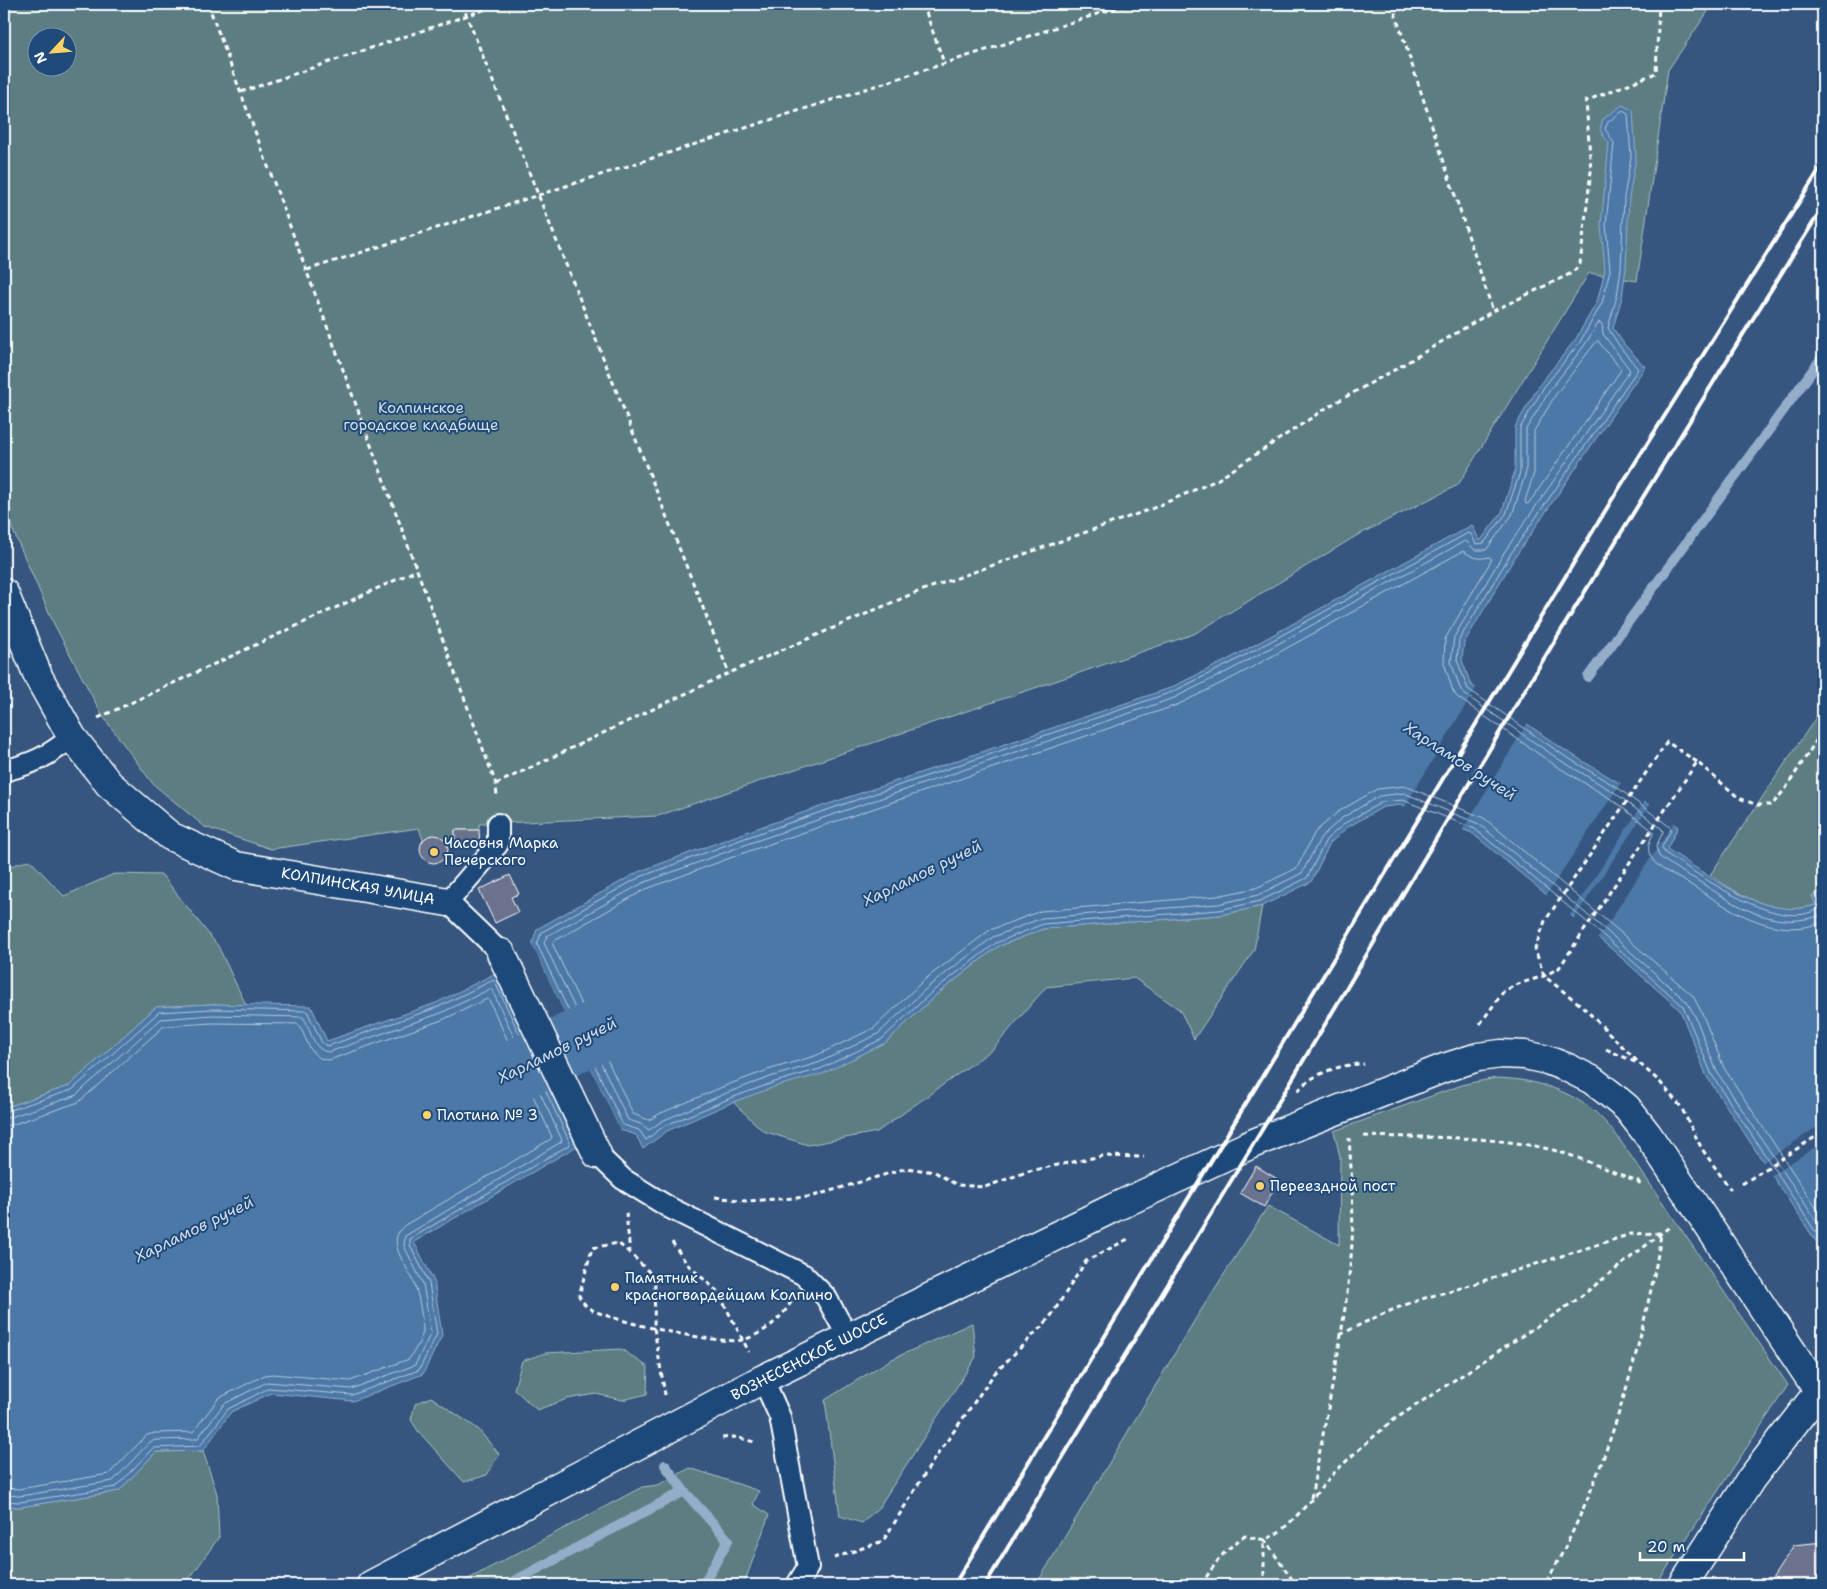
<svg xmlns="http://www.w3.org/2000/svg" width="1827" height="1589" font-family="'Shantell Sans',sans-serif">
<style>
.green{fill:#5b7e83;stroke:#adbec1;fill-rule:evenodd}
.water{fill:#4c78a7;stroke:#94aeca}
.pier{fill:#365680}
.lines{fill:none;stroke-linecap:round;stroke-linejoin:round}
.shore{stroke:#b7c9dc;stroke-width:1}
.stream{stroke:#94aeca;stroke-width:10}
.river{stroke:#4c78a7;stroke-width:62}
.building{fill:#6b728d;stroke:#fff}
.service-casing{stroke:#fff;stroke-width:24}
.pedestrian-casing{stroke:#fff;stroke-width:31}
.minor-casing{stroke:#fff;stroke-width:31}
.tertiary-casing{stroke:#fff;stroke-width:31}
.path{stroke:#fff;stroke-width:3;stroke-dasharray:5 4;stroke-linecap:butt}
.service{stroke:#1f4a7a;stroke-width:20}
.pedestrian{stroke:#1f4a7a;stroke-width:28}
.minor{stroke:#1f4a7a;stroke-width:28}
.tertiary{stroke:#1f4a7a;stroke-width:28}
.rail{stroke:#fff;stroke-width:4}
.poi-dot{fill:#ffd166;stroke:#1f4a7a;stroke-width:2}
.labels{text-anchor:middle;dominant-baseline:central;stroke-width:4;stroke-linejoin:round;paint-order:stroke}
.park-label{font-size:15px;fill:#d6dfe0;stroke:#1f4a7a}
.poi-label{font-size:15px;fill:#fff;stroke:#1f4a7a;text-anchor:start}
.street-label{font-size:15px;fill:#fff;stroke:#1f4a7a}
.water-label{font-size:16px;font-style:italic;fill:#d2dde9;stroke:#1f4a7a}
</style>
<rect width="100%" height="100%" fill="#365680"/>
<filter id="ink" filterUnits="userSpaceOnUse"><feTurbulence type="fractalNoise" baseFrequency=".02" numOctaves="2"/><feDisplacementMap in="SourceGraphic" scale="10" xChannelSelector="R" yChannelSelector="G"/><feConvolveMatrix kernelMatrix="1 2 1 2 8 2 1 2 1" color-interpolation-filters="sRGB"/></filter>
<g filter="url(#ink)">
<path class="green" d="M4 4H1713L1668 70 1637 281 1589 273 1458 485 1356 536 1194 634 675 810 658 816 479 824V830H455V846L448 844 441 837 431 835 423 840 419 828 271 849 205 827 153 784 102 715 53 622 4 510ZM38 38H68V68H38Z
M1823 707V891L1812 896 1816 905C1775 917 1743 897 1710 875Z
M30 860 64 896 114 874 162 875 218 946 246 1005 211 1004 156 1007 69 1086 4 1108V868Z
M1262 906 1254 950 1194 1039 1180 1010 1134 978 1046 987 993 1049 877 1132 808 1145 763 1131 733 1102 885 1043 936 995 997 947 1043 929 1220 915Z
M1496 1078C1532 1079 1564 1088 1593 1110 1601 1117 1608 1125 1615 1133L1788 1385 1656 1585H1036L1196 1318 1268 1206 1339 1245 1340 1157 1334 1131 1465 1084Z
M972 1323 976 1357 879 1507 862 1523 840 1516 825 1400 890 1360Z
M621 1349 648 1367 647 1394 622 1400 596 1394 567 1399 537 1410 514 1389 522 1361 545 1353Z
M431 1397 478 1429 499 1454 487 1475 464 1482 418 1431 411 1420 415 1404Z
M203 1451 217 1494 219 1537 190 1578 177 1585H4V1506L20 1507 119 1491 156 1452Z
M690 1468 759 1491 753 1504 769 1515 744 1584 457 1585 642 1487 658 1485Z"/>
<path class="water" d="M1622 105 1633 110 1636 157 1629 198 1626 268 1622 297 1613 328 1624 344 1645 367 1515 557 1464 643 1462 660 1471 685 1566 751 1621 784 1678 827 1667 849C1709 875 1764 922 1816 905L1812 896 1823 891V1252L1707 1077 1680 1010 1608 946 1472 833 1402 805 1383 807 1348 827 1330 843 1311 882 1262 906 1220 915 1043 929 997 947 936 995 885 1043 822 1074 777 1086 733 1102 667 1131 643 1149 636 1135 620 1130 532 944 537 929 638 872 746 832 1170 688 1229 659 1472 525 1480 541 1502 512 1515 470V427L1540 384 1575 340 1597 302 1605 270 1601 225 1609 143 1604 137 1600 129 1603 119Z
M496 973 577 1146 414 1242 434 1281 442 1335 423 1374 353 1401 271 1393 231 1412 203 1451 156 1452 119 1491 20 1507 4 1506V1108L69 1086 156 1007 211 1004 311 1006 327 1041 436 1003Z"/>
<path class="pier" d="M1477 686 1528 722 1462 831 1404 808Z
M1622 781 1646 799 1569 917 1545 897Z
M1651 803 1675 821 1597 940 1573 920Z
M532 944 620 1130 618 1131 529 945Z
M1823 1123V1142L1770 1176 1762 1163Z"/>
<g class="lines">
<path class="shore" d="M1598 341 1620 368 1621 370 1529 503 1526 504 1525 501 1534 473V431L1556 394 1596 342Z
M1823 896 1819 899V908C1779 935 1699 874 1665 853L1662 847 1671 830 1670 827 1618 788 1563 755 1468 689 1457 660 1459 640 1510 555 1638 369 1620 347 1608 328 1617 296 1621 268 1624 197 1631 157 1628 114 1623 111 1608 122 1605 129 1614 143 1606 225 1610 270 1602 303 1580 342 1544 387 1520 428V472L1506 514 1484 543 1476 544 1471 534 1468 533 1231 663 1172 692 748 837 640 877 542 932 537 944 623 1125 639 1130 646 1140 664 1126 731 1098 775 1082 820 1069 882 1039 933 991 996 943 1043 924 1219 910 1260 901 1307 878 1326 840 1345 823 1382 802 1403 800 1475 829 1611 942 1683 1006 1712 1075 1823 1243
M1823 913C1818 917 1812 918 1805 919 1765 927 1727 899 1695 879 1683 872 1669 865 1659 856L1656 847 1663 832 1662 829 1615 793 1560 760 1464 694 1460 688 1451 662 1454 637 1505 551 1630 370 1603 334 1602 324 1599 322 1584 346 1550 390 1526 429V472L1512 515 1486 550H1475L1467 542 1465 541 1234 668 1174 698 750 843 643 883 547 936 544 943 628 1120 641 1124 649 1130 662 1121 729 1092 773 1076 818 1063 878 1034 929 986 993 937 1042 918 1218 904 1258 895 1302 873 1321 837 1342 818 1379 796 1404 793 1479 824 1615 938 1687 1002 1695 1016 1717 1072 1823 1231
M1823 922C1773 942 1727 907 1686 882 1676 876 1658 869 1652 859 1646 850 1649 842 1653 834V831L1611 799 1556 766 1457 697 1453 691 1444 663 1445 639 1492 559 1489 557C1478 560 1472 557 1463 551L1238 675 1177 705 752 850 646 889 554 941 552 943 633 1114 649 1120 659 1114 727 1085 771 1069 815 1056 874 1028 924 980 990 930 1041 911 1217 896 1256 888 1297 868 1315 832 1338 812 1377 789 1405 786 1484 818 1620 932 1693 996 1702 1013 1724 1068 1823 1218
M4 1112 72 1090 159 1012 212 1009 307 1011 322 1043 328 1046 438 1007 493 980 495 982 570 1143 569 1145 410 1239V1245L429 1283 437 1334 419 1370 352 1395 269 1388 228 1409 200 1446 153 1448 116 1487 20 1502 4 1501
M4 1119 75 1096 161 1019 212 1015 303 1017C311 1028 312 1051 329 1052L441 1013 490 989 492 990 562 1140 561 1142 405 1236 404 1246 423 1284 431 1333 415 1365 351 1389 267 1382 224 1404 197 1439 156 1440 150 1442 113 1481 20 1496 4 1495
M4 1126 11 1125 79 1102 164 1026 212 1023 298 1024C308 1038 308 1059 329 1060L442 1020 487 999 489 1000 552 1137 551 1139 405 1225C382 1243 411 1268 416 1288 419 1299 423 1320 423 1331 422 1339 414 1352 409 1359L350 1381 273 1374 265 1375 219 1398 193 1432 155 1433 147 1435 109 1474 19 1489 4 1488"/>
<path class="stream" d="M1588 677 1823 356
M665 1465 684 1491 728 1540 703 1585
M507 1585 684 1491"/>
<path class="river" d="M484 1086 655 1003"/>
</g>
<path class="building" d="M455 830H479L480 845 455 846Z
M420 849a14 14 0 1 1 28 0a14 14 0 1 1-28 0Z
M510 875 519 894 511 897 518 912 495 923 479 890Z
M1256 1166 1279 1180 1264 1207 1240 1193Z
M1823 1542V1585H1768L1794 1545Z"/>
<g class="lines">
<defs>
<path id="service" d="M4 771C34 763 47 757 72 737
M498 824V844L448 902 501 953
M597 1154 623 1179 670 1208 804 1275 826 1297 848 1337
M763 1379 780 1417 808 1567 797 1585"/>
<path id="pedestrian" d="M501 953 597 1154"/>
<path id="minor" d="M4 593 39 678 72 737 109 784 170 836 236 866 448 902
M1683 1585 1751 1479 1819 1391"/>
<path id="tertiary" d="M371 1585 763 1379 1113 1208 1254 1143 1444 1068 1478 1057 1501 1054 1525 1055 1547 1060 1568 1068 1592 1080 1609 1093 1627 1108 1648 1135 1823 1398"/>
</defs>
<use href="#service" class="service-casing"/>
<use href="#pedestrian" class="pedestrian-casing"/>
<use href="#minor" class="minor-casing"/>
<use href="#tertiary" class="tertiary-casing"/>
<path class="path" d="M208 4 496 784 497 797
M462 4 729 673
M923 4 944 63
M1392 4 1493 311
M241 92 501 4
M307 270 1128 4
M98 718 417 570
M1697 762 1667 742 1545 921 1535 949 1544 976 1582 1006 1640 1064 1660 1082 1681 1107 1702 1149 1731 1190
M496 784 729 673 912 594 1151 509 1217 480 1331 405 1396 369 1493 311 1572 273 1580 264 1591 171 1586 101 1656 73 1659 4
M1480 1024 1503 992 1515 985 1544 976 1559 968 1697 762 1739 798 1757 805H1772L1786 788 1823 730
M1606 1049 1637 1063
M1298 1091C1310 1074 1344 1063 1364 1064
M1364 1136C1424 1138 1485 1135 1544 1148 1574 1154 1609 1171 1638 1181L1640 1184
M1742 1184 1823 1132
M715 1197 746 1201 810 1197 907 1168 935 1172 957 1185 985 1187 1029 1171 1102 1156 1144 1157
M626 1213 630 1253 655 1278 654 1328 665 1395
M672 1242 687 1264 718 1292 749 1352
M630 1253 618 1243 592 1248 579 1296C582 1300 585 1306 589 1308 609 1321 720 1345 742 1340 762 1335 783 1318 792 1300
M1340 1335C1376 1316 1411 1300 1451 1291L1631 1234 1661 1233C1657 1266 1649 1298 1642 1330 1620 1419 1590 1506 1545 1585
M722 1438 734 1437 755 1442
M1311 1498C1325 1422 1342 1344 1350 1267 1355 1224 1352 1181 1349 1138
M1264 1539 1296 1585
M834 1558 883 1541 933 1461 994 1374 1049 1319 1086 1261 1128 1239
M1201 1585C1215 1564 1223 1550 1245 1536 1250 1537 1258 1540 1264 1539 1284 1537 1320 1488 1334 1473 1353 1454 1374 1436 1395 1419L1575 1301 1672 1225
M1264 1585V1540"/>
<use href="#service" class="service"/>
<use href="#pedestrian" class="pedestrian"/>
<use href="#minor" class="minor"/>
<use href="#tertiary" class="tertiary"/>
<path class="rail" d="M954 1585 1613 498 1823 164
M985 1585 1254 1143 1540 665 1732 352 1823 207"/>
</g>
</g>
<g class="poi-dot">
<circle cx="434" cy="852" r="5"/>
<circle cx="427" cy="1115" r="5"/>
<circle cx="1260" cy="1186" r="5"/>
<circle cx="615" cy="1287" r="5"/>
</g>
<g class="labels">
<g class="park-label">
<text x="421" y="408">Колпинское<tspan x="421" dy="17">городское кладбище</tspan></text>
</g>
<g class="poi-label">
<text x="444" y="843">Часовня Марка<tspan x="444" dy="17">Печерского</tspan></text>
<text x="437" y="1115">Плотина № 3</text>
<text x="1270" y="1186">Переездной пост</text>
<text x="625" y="1278">Памятник<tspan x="625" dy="17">красногвардейцам Колпино</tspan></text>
</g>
<g class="street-label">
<text transform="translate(358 886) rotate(10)">КОЛПИНСКАЯ УЛИЦА</text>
<text transform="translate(809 1357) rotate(-27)">ВОЗНЕСЕНСКОЕ ШОССЕ</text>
</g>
<g class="water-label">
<text transform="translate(1460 761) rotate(33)">Харламов ручей</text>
<text transform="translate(922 873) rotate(-26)">Харламов ручей</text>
<text transform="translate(557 1050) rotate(-26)">Харламов ручей</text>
<text transform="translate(194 1229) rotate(-26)">Харламов ручей</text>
</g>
</g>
<rect width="1827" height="1589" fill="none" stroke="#1f4a7a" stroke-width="20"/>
<rect x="10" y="10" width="1807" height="1569" fill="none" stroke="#fff" stroke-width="2" filter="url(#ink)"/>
<g transform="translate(52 52) rotate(244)"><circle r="24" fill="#1f4a7a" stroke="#7992af"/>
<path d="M0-4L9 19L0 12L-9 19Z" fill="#ffd166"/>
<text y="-8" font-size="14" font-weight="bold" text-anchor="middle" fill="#ffffff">N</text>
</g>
<path d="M1640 1552v8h104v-8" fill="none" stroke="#ffffff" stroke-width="2.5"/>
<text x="1647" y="1552" font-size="15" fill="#ffffff" stroke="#1f4a7a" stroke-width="4" paint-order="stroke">20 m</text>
</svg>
